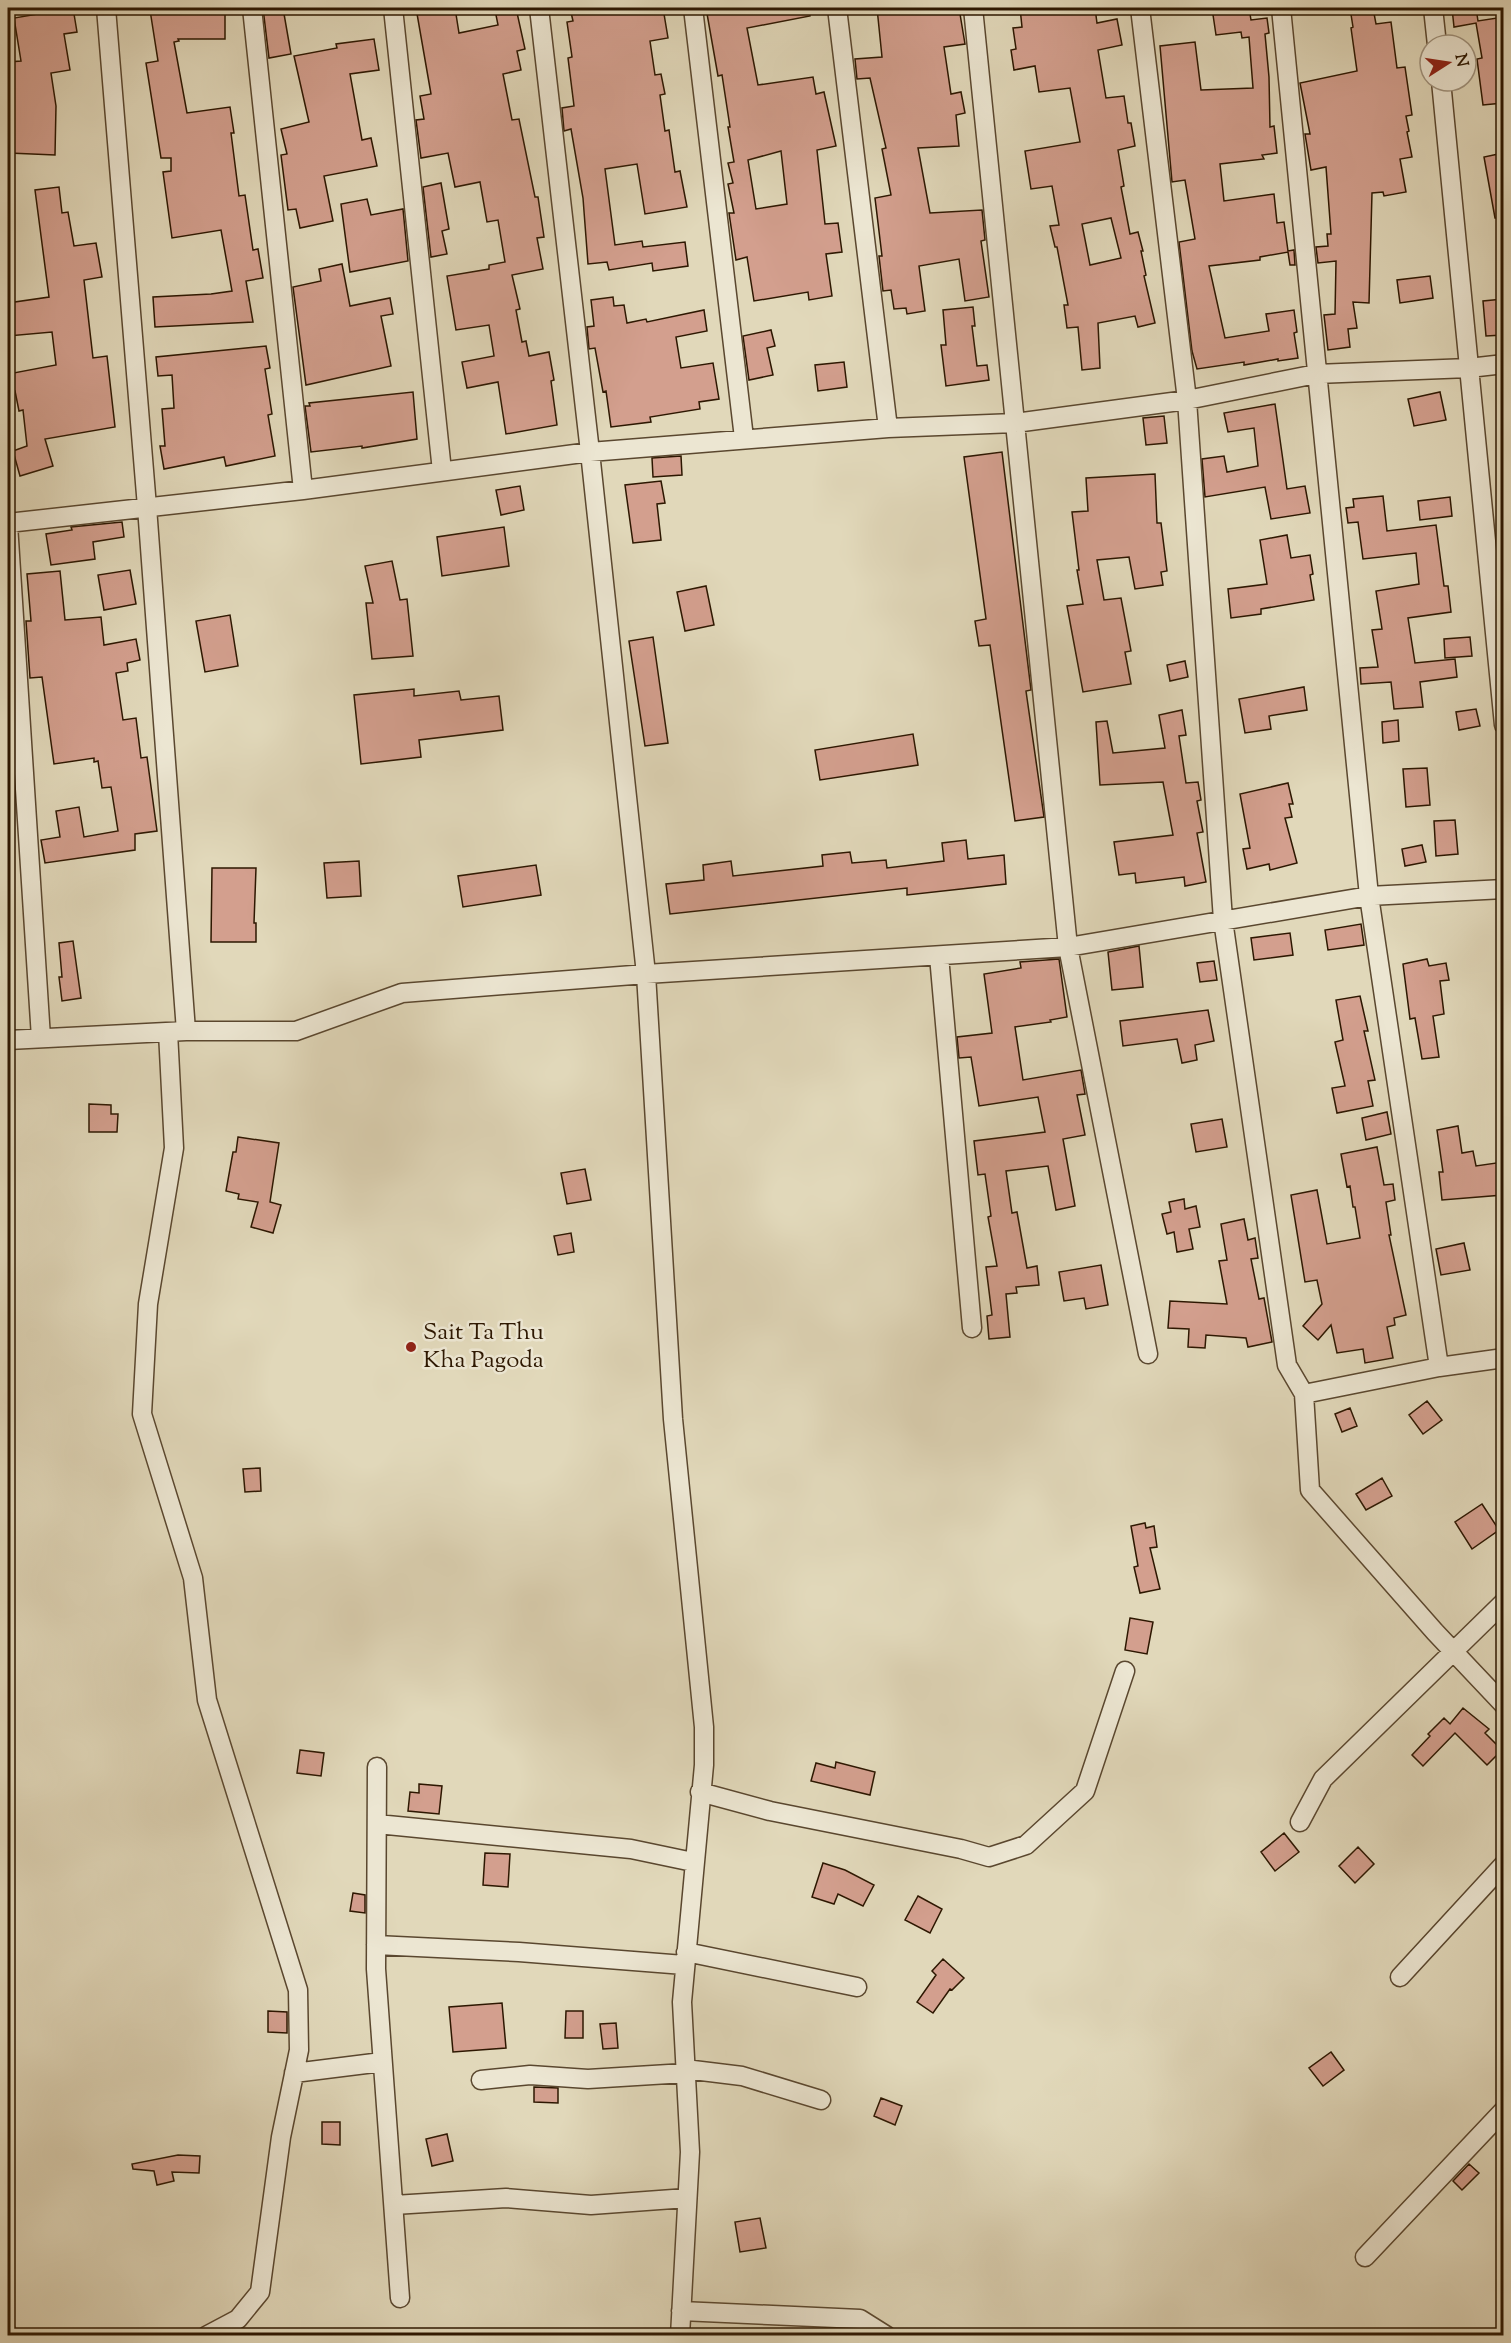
<svg xmlns="http://www.w3.org/2000/svg" width="1511" height="2343" font-family="'Sorts Mill Goudy',serif">
<style>
.building{fill:#d39f8e;stroke:#2d1701;stroke-width:1.5;fill-rule:evenodd}
.lines{fill:none;stroke-linecap:round;stroke-linejoin:round}
.minor-casing{stroke:#5a472f;stroke-width:21}
.minor{stroke:#ece6d2;stroke-width:18}
.poi-dot{fill:#8f2418;stroke:#ece6d2;stroke-width:2}
.labels{text-anchor:middle;dominant-baseline:central;stroke-width:5;stroke-linejoin:round;paint-order:stroke}
.poi-label{font-size:24px;fill:#2d1701;stroke:#ece6d2;text-anchor:start}
</style>
<rect width="100%" height="100%" fill="#e1d8ba"/>
<filter id="stains"><feTurbulence type="fractalNoise" baseFrequency=".00333" numOctaves="4"/><feColorMatrix values="0 0 0 0 .2 0 0 0 0 .09 0 0 0 0 .02 0 0 0 .5 -.17"/></filter>
<radialGradient id="worn" r=".72"><stop offset=".6" stop-color="#630" stop-opacity="0"/><stop offset="1" stop-color="#630" stop-opacity=".3"/></radialGradient>
<path class="building" d="M73 8 77 32 64 34 70 70 51 73 56 106 55 155 9 153 8 62 21 61 14 18Z
M165 8H174V13H225V39H178L179 41 174 42 187 113 230 107 234 133H231L239 196 245 195 253 250 258 249 263 278 246 281 253 322 155 327 153 297 211 294 232 291 221 230 172 238 163 172 171 171V158H161L146 63 158 61 150 10Z
M263 8H283L291 54 269 58Z
M416 8H455L459 33 498 25 495 10 516 8 525 49 517 51 521 70 503 74 512 120 519 119 535 197H538L544 237 537 238 543 269 512 275 520 309 516 310 522 342 526 341 529 356 549 352 554 380 551 381 557 425 506 434 498 382 467 388 462 362 494 356 489 325 456 330 447 276 489 269V265L505 262 498 220 487 222 480 182 455 187 448 153 421 158 416 120 424 119 420 96 431 94Z
M570 8H663L668 38 650 41 655 75 661 74 665 94 660 95 665 131 669 130 675 172 680 171 687 207 645 214 637 164 605 169 615 245 642 241 643 247 685 242 688 266 653 271 652 263 609 270 607 262 588 264 583 198 571 129 564 131 562 108 574 106 568 58 572 57 567 22 573 21Z
M706 8H809L810 16 747 28 758 85 813 77 816 94 824 92 836 146 817 150 825 224 838 223 842 252 826 254 832 296 809 300 808 292 754 301 747 257 736 260 729 213H734L728 184 733 183 728 163 734 162 728 127H730L722 75 718 76ZM781 151 787 204 756 209 748 160Z
M877 8H959L965 44 944 47 951 94 961 92 965 113 956 115 959 146 918 148 930 213 982 210 985 240 981 241 989 297 965 301 959 259 919 266 925 311 907 314 906 308 894 309 891 290 883 291 879 256H882L875 198 891 195 882 149 886 148 870 78 857 79 855 59 882 57Z
M1020 8H1095L1097 23 1117 19 1122 45 1098 50 1106 98 1124 96 1128 123H1131L1135 146 1118 150 1124 186 1121 187 1130 234 1138 232 1143 251H1141L1146 275 1144 276 1155 323 1138 327 1135 316 1098 323 1100 368 1082 370 1078 327 1067 328 1064 305H1068L1057 247H1055L1050 226 1059 225 1052 186 1031 189 1025 151 1080 142 1070 88 1039 92 1035 66 1014 70 1011 50 1016 49 1013 28 1022 27ZM1111 218 1121 258 1090 265 1082 224Z
M1212 8H1249L1251 20 1267 18 1269 33 1265 34 1269 77 1270 127 1274 126 1277 153 1262 155 1264 159 1220 164 1224 201 1274 194 1277 223 1284 222 1288 251 1294 250 1295 265H1290L1288 252 1260 257V260L1209 266 1225 338 1269 331 1266 314 1294 310 1297 332 1294 333 1298 358 1278 361V359L1244 365V362L1197 369 1192 351 1179 242 1195 239 1185 180 1172 182 1160 46 1195 42 1201 90 1253 88 1249 37 1242 38 1241 32 1216 35Z
M1350 8H1373L1376 24 1391 22 1397 68 1405 67 1412 115 1406 116 1409 131 1407 132 1412 157 1400 159 1406 192 1384 196 1383 192 1372 193 1369 303 1353 302 1357 328 1348 329 1350 347 1328 350 1324 315 1335 314 1336 261 1318 263 1316 247 1328 246 1327 234H1331L1326 167 1311 170 1305 134H1310L1300 83 1357 71 1351 28 1353 27Z
M1452 8H1476L1478 21 1497 18 1503 58V103L1483 105 1477 59 1482 58 1476 23 1454 27Z
M374 39 379 70 350 74 362 140 371 138 377 166 324 176 333 221 300 228 296 209 288 210 281 155 287 154 281 129 309 122 294 56 337 48 336 44Z
M1503 153V218H1495L1484 157Z
M441 183 449 229 442 231 447 254 431 257 423 187Z
M59 187 62 213 68 212 74 246 96 243 102 277 84 280 93 358 107 356 115 427 45 439 53 466 20 476 13 451 27 446 23 410 19 411 15 391 8 393V374L56 365 52 332 8 336V303L49 297 35 190Z
M367 199 371 215 403 209 408 261 350 272 341 204Z
M342 264 350 306 390 298 393 314 381 316 391 366 306 385 293 287 321 281 319 269Z
M1430 276 1433 298 1400 303 1397 280Z
M613 297 614 306 624 305 627 323 646 319 647 322 704 310 707 331 676 337 681 368 713 363 719 399 699 402 700 409 650 417 651 422 611 427 606 391 603 392 595 348 589 349 587 327 594 326 591 300Z
M1503 299V335L1486 336 1483 301Z
M973 307 975 326H972L977 366 987 365 989 380 946 386 941 345H946L943 310Z
M771 330 775 346 767 348 773 375 749 380 743 336Z
M266 346 270 368 265 369 272 414 268 415 275 456 226 466 224 457 164 469 160 446H165L162 409 174 408 172 375 158 376 156 357Z
M844 362 847 387 818 391 815 365Z
M413 392 417 439 362 448V446L311 452 305 406H310L309 403Z
M1440 392 1446 420 1414 426 1408 399Z
M1275 404 1287 489 1305 486 1310 513 1271 519 1265 487 1205 497 1202 459 1224 456 1227 472 1258 466 1254 428 1228 432 1224 413Z
M1164 416 1167 443 1146 445 1143 418Z
M1002 452 1031 690 1026 691 1044 817 1015 821 990 645 979 646 975 621 986 619 964 457Z
M681 456 682 475 653 477 652 458Z
M1155 474 1157 523H1161L1167 571 1161 572 1163 585 1135 589 1129 557 1097 560 1104 600 1121 598 1131 651 1125 652 1131 684 1083 692 1067 606 1083 604 1077 570H1079L1072 512 1088 511 1086 478Z
M661 481 665 503 657 504 661 540 633 543 625 485Z
M520 486 524 510 501 515 496 490Z
M1383 496 1387 531 1436 525 1444 586H1448L1451 612 1408 618 1415 663 1455 659 1457 677 1420 682 1423 707 1394 709 1391 682 1361 684 1360 668 1378 667 1372 630 1382 629 1376 591 1419 584 1416 553 1363 559 1358 522 1348 523 1346 508 1354 507 1353 499Z
M1450 497 1452 516 1420 520 1418 501Z
M122 522 124 537 93 542 95 559 51 565 46 534 72 530 71 527Z
M504 527 509 566 442 576 437 537Z
M1287 535 1291 558 1310 555 1313 574 1310 575 1314 600 1261 609V614L1231 618 1228 589 1267 584 1260 540Z
M392 561 400 600 407 599 413 656 372 659 366 603H373L365 566Z
M130 570 136 604 104 610 98 575Z
M60 571 65 620 101 617 104 645 136 639 140 660 127 663 128 671 116 673 123 720 136 718 141 758 147 757 157 831 135 834V850L45 863 41 840 60 837 56 811 79 807 84 837 118 831 111 787 102 788 98 761 94 762V758L54 764 42 677 30 678 26 621H31L27 574Z
M706 586 714 625 685 631 677 592Z
M230 615 238 666 205 672 196 621Z
M653 637 668 743 645 746 629 641Z
M1470 637 1472 656 1445 658 1444 639Z
M1185 661 1188 677 1170 681 1167 665Z
M1304 687 1307 710 1269 716 1271 729 1245 733 1239 699Z
M414 689V696L459 691 461 700 499 696 503 730 419 740 421 757 361 764 354 695Z
M1476 709 1480 726 1459 730 1456 712Z
M1182 710 1186 735 1179 736 1186 783 1198 782 1201 800 1197 801 1203 832 1197 833 1206 882 1185 886 1184 877 1136 883 1135 873 1119 875 1114 842 1173 835 1163 782 1100 785 1096 722 1107 721 1113 753 1165 748 1159 715Z
M1398 720 1399 741 1383 743 1382 722Z
M913 734 918 765 820 780 815 750Z
M1427 768 1430 805 1406 807 1403 769Z
M1288 783 1293 804H1289L1292 817 1285 818 1297 863 1270 870 1269 864 1247 869 1243 849 1250 848 1240 794Z
M1455 820 1458 854 1436 856 1434 821Z
M966 840 968 859 1004 855 1006 884 907 895V888L670 914 666 884 704 880 703 865 731 861 733 876 823 866 822 855 850 852 852 863 886 860 887 868 944 861 942 843Z
M1422 845 1426 862 1405 866 1402 849Z
M359 861 361 896 327 898 324 863Z
M536 865 541 895 463 907 458 876Z
M212 868H256L254 923H256V942H211Z
M1361 924 1364 945 1328 950 1325 930Z
M1290 933 1293 955 1254 960 1251 938Z
M73 941 81 998 62 1001 59 977H62L59 943Z
M1139 946 1143 987 1112 990 1108 952Z
M1059 959 1067 1017 1050 1020 1051 1022 1015 1027 1023 1080 1081 1070 1085 1094 1077 1095 1085 1135 1063 1139 1075 1206 1056 1210 1048 1166 1006 1171 1012 1213 1017 1212 1027 1268 1037 1266 1039 1285 1016 1287 1017 1293 1006 1294 1010 1337 989 1339 987 1316 992 1315 986 1267 997 1266 988 1217 991 1216 985 1174 978 1175 974 1141 1045 1132 1038 1097 979 1106 971 1057 959 1058 957 1037 992 1033 984 974 1021 968 1020 962Z
M1427 959 1429 966 1446 963 1449 980 1440 981 1444 1014 1433 1016 1439 1057 1422 1059 1415 1018 1410 1019 1403 964Z
M1214 961 1217 980 1200 982 1197 963Z
M1360 996 1368 1031H1364L1375 1080 1368 1081 1373 1106 1337 1113 1332 1088 1345 1086 1335 1042 1343 1040 1336 1000Z
M1208 1010 1214 1041 1195 1045 1197 1060 1182 1063 1177 1039 1123 1046 1120 1021Z
M89 1104 111 1105V1114H118L117 1132H89Z
M1387 1112 1391 1134 1366 1140 1362 1118Z
M1222 1119 1227 1147 1196 1152 1191 1124Z
M1458 1126 1462 1153 1473 1151 1476 1166 1503 1162V1195L1442 1200 1439 1172H1443L1437 1130Z
M238 1137 279 1143 270 1202 281 1205 273 1233 251 1227 258 1202 238 1199 239 1194 226 1191 233 1152H236Z
M1377 1147 1384 1185 1393 1184 1395 1200 1386 1202 1391 1235H1389L1406 1315 1394 1318 1395 1325 1387 1327 1393 1358 1365 1363 1363 1349 1337 1353 1331 1325 1318 1340 1303 1326 1322 1304 1317 1280 1305 1282 1291 1195 1317 1190 1327 1244 1360 1238 1355 1207H1353L1350 1186 1347 1187 1341 1154Z
M585 1169 591 1200 567 1204 561 1173Z
M1184 1199 1185 1209 1196 1206 1200 1227 1189 1229 1193 1249 1177 1252 1174 1232 1167 1234 1162 1214 1171 1212 1169 1202Z
M1244 1219 1248 1240 1255 1238 1258 1258 1251 1259 1259 1299 1264 1298 1272 1342 1248 1347 1246 1338 1206 1335 1205 1348 1188 1347 1189 1329 1168 1328 1170 1301 1227 1304 1219 1261 1227 1260 1221 1224Z
M571 1233 574 1252 558 1255 554 1236Z
M1464 1243 1470 1270 1441 1275 1436 1249Z
M1101 1265 1108 1305 1086 1309 1084 1298 1064 1301 1059 1272Z
M1427 1401 1442 1420 1423 1434 1409 1415Z
M1350 1408 1357 1426 1342 1432 1335 1414Z
M260 1468 261 1491 245 1492 243 1469Z
M1382 1478 1392 1496 1366 1510 1356 1494Z
M1482 1504 1499 1530 1472 1549 1455 1522Z
M1145 1523 1146 1528 1154 1526 1157 1547 1150 1548 1160 1589 1140 1593 1134 1567 1138 1566 1131 1526Z
M1130 1618 1153 1622 1147 1654 1125 1650Z
M1463 1708 1489 1729 1485 1733 1502 1750 1487 1765 1455 1733 1423 1766 1412 1755 1430 1736 1428 1734 1444 1718 1450 1724Z
M300 1750 324 1753 321 1776 297 1773Z
M836 1762 875 1772 870 1795 811 1781 816 1763 835 1768Z
M419 1784 442 1786 439 1814 408 1811 410 1792 419 1793Z
M1284 1833 1299 1852 1275 1871 1261 1852Z
M1358 1847 1374 1864 1355 1883 1339 1866Z
M485 1853 510 1854 508 1887 483 1885Z
M823 1863 845 1870 874 1885 863 1906 838 1894 834 1904 812 1897Z
M353 1893 365 1895V1913L350 1911Z
M918 1896 942 1909 930 1933 905 1920Z
M943 1959 964 1978 952 1990 950 1989 933 2013 917 2002 936 1975 932 1971Z
M502 2003 506 2048 453 2052 449 2007Z
M268 2011 287 2012V2033L268 2032Z
M566 2011H583V2038H565Z
M616 2023 618 2048 603 2049 600 2024Z
M1331 2052 1344 2070 1323 2086 1309 2068Z
M534 2087 558 2088V2103L534 2102Z
M881 2098 902 2106 895 2125 874 2116Z
M322 2122H340V2145L322 2144Z
M447 2134 453 2161 432 2166 426 2139Z
M178 2155 200 2156 199 2173 172 2172 174 2181 157 2185 154 2171 133 2169 132 2164Z
M1469 2164 1479 2173 1462 2190 1453 2181Z
M760 2218 766 2248 740 2252 735 2222Z"/>
<g class="lines">
<defs>
<path id="minor" d="M106 8 147 507 186 1031
M252 8 303 490
M393 8 442 471
M539 8 590 452 646 974 673 1419 704 1727V1765L682 2002 690 2152 680 2336
M693 8 744 438
M837 8 888 428
M973 8 1068 947 1148 1354
M1140 8 1187 400 1223 920 1287 1365 1304 1394
M1281 8 1369 896 1439 1367
M1433 8 1437 45
M1441 81 1504 725
M8 523 303 490 590 452 888 428 1015 423 1187 400 1316 374 1469 368 1504 364
M8 524 41 1038
M939 956 972 1328
M168 1032 174 1148 148 1304 142 1414 193 1578 207 1700 298 1990 299 2050 281 2137 260 2292 238 2319 206 2336
M8 1040 186 1031H296L402 993 646 974 1068 947 1369 896 1504 889
M1504 1358 1439 1367 1304 1394 1310 1490 1435 1632 1504 1705
M377 1767 376 1969 400 2298
M700 1792 770 1811 961 1849 989 1857 1026 1845 1085 1791 1125 1671
M1300 1822 1323 1779 1504 1602
M377 1824 631 1849 693 1862
M376 1945 519 1952 684 1965
M686 1952 857 1987
M1400 1977 1504 1864
M685 2069 742 2076 821 2100
M294 2073 382 2062
M481 2080 530 2075 588 2079 685 2073
M394 2205 506 2198 591 2205 687 2198
M1365 2257 1504 2110
M681 2311 860 2319 887 2336
M8 2334 9 2336"/>
</defs>
<use href="#minor" class="minor-casing"/>
<use href="#minor" class="minor"/>
</g>
<circle class="poi-dot" cx="411" cy="1347" r="6"/>
<g class="labels">
<g class="poi-label">
<text x="423" y="1333">Sait Ta Thu<tspan x="423" dy="28">Kha Pagoda</tspan></text>
</g>
</g>
<rect width="1511" height="2343" fill="none" stroke="#e1d8ba" stroke-width="30"/>
<rect x="9" y="9" width="1493" height="2325" fill="none" stroke="#2d1701" stroke-width="3"/>
<rect x="15" y="15" width="1481" height="2313" fill="none" stroke="#2d1701" stroke-width="1.5"/>
<g transform="translate(1448 63) rotate(78)"><circle r="28" fill="#ece6d2" stroke="#a0937e" stroke-width="1.5"/>
<path d="M0-4.5L10 22L0 15L-10 22Z" fill="#8f2418"/>
<text y="-9" font-size="16" font-weight="bold" text-anchor="middle" fill="#2d1701">N</text>
</g>
<rect width="100%" height="100%" filter="url(#stains)"/>
<rect width="100%" height="100%" fill="url(#worn)"/>
</svg>
